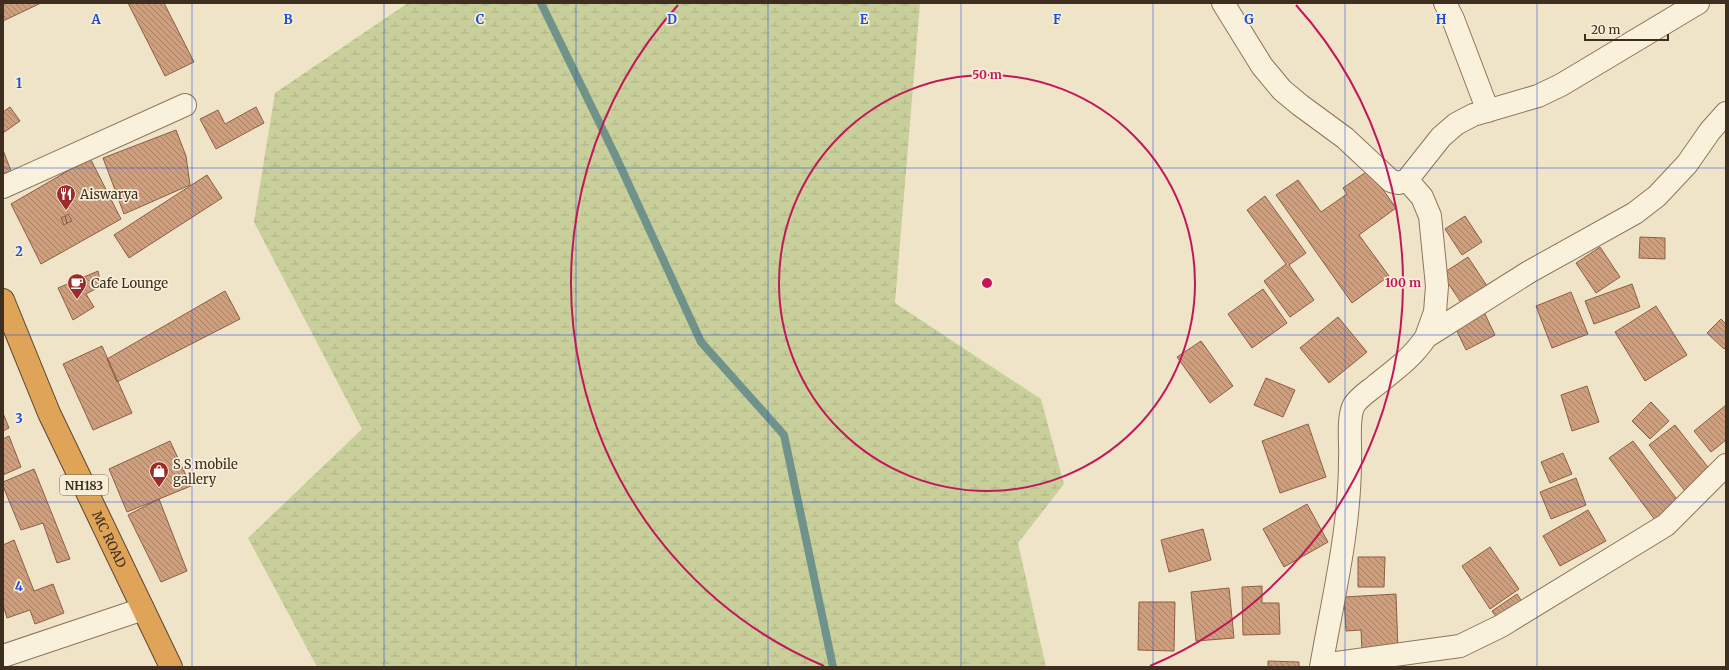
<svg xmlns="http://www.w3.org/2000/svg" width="1729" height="670" font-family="Merriweather,serif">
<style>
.wetland{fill:url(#wetland-marsh)}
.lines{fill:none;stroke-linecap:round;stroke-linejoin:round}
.stream{stroke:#6f938a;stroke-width:8}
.building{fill:url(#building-back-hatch);stroke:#8d5f41}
.minor-casing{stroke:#8d765c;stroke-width:24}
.highway-casing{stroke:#5b4430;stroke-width:24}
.minor{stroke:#faf1dc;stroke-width:22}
.highway{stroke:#e0a458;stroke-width:22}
.grid{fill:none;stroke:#1d4ed8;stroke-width:1;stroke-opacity:0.55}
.ring{fill:none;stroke:#c2185b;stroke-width:2}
.labels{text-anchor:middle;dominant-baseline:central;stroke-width:3.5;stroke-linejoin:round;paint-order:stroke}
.shield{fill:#f7eed8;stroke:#756857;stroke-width:1}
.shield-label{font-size:12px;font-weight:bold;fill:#3d2e20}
.poi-label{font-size:13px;fill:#3d2e20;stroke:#f7eed8;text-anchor:start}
.street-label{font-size:13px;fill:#3d2e20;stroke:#f7eed8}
.grid-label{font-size:13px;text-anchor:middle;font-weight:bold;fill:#1d4ed8;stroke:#f7eed8;stroke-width:3.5;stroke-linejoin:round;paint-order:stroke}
.centre{fill:#c2185b;stroke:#f7eed8;stroke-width:2}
.ring-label{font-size:12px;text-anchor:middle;font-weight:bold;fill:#c2185b;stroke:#f7eed8;stroke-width:3.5;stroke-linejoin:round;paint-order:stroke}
</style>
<defs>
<pattern id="wetland-marsh" width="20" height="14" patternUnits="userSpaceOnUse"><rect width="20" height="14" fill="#c9cf9b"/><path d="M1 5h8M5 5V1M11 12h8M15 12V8" fill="none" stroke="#aeb285"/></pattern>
<pattern id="building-back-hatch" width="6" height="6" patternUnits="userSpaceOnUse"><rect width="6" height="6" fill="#cf9f7d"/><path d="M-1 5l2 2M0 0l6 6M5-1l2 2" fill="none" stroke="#a98266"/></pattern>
</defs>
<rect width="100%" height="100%" fill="#f0e4c8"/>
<path class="wetland" d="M408 3H920L895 303 1041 399 1064 484 1018 543 1046 667H317L248 538 362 429 254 222 275 93Z"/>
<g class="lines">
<path class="stream" d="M541 3 617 159 701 342 784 435 833 667"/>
</g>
<path class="building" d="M3 3H41L3 21Z
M128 3H164L194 62 165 76Z
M10 107 20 121 3 133V112Z
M256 107 264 123 216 149 200 119 218 110 225 124Z
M176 130 186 156 190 185 124 214 103 158Z
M3 150 11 171 3 174Z
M90 158 121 219 41 264 11 204Z
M1369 170 1396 208 1359 235 1389 276 1352 303 1276 195 1298 180 1321 212 1347 194 1343 188Z
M207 175 222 198 129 258 114 235Z
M1265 196 1306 253 1289 265 1314 300 1290 317 1264 281 1286 264 1247 210Z
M68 214 72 221 67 223 65 216Z
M65 216 67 223 64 225 61 218Z
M1465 216 1482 242 1462 255 1445 229Z
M1640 237 1665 238V259L1639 258Z
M1600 247 1620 277 1596 293 1576 263Z
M1468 257 1489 289 1464 307 1442 274Z
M98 271 101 286 86 294 94 307 73 320 58 288Z
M1632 284 1640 307 1594 324 1585 301Z
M1263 289 1287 323 1252 348 1228 314Z
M225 291 240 319 117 382 107 359Z
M1571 292 1588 334 1552 348 1536 306Z
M1656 306 1687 355 1645 381 1615 332Z
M1483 310 1495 335 1466 350 1454 325Z
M1338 317 1367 352 1329 383 1300 348Z
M1721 319 1726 324V346L1724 349 1707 333Z
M1201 341 1233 386 1210 403 1177 357Z
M102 346 132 413 93 430 63 364Z
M1266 378 1295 390 1283 417 1254 405Z
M1587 386 1599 422 1572 431 1561 395Z
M1651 402 1669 421 1650 439 1632 421Z
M1726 405V440L1711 452 1694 431Z
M3 413 9 428 3 431Z
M1308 424 1326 477 1280 493 1262 441Z
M1675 425 1711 471 1685 491 1649 445Z
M9 436 21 467 3 475V439Z
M170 441 191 486 127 512 109 469Z
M1633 441 1679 502 1655 520 1609 458Z
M1563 453 1572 474 1550 483 1541 462Z
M34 469 70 559 57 563 43 523 21 530 3 486V482Z
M1576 478 1586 505 1551 519 1540 492Z
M159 499 187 571 161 582 128 515Z
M1307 504 1328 542 1284 567 1263 529Z
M1588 510 1606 541 1560 566 1543 536Z
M1203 529 1211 560 1169 572 1161 540Z
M14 540 34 591 53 584 64 613 35 624 30 610 7 618 3 605V545Z
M1490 547 1519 589 1490 609 1462 566Z
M1358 557H1385L1384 587H1358Z
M1262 586V603H1279L1280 634 1243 635 1242 587Z
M1229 588 1234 638 1196 641 1191 592Z
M1396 594 1398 650 1362 652 1361 630 1346 631 1344 597Z
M1517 594 1523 603 1498 620 1492 611Z
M1139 602H1175L1174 651 1138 650Z
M1268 661 1299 662V667H1268Z"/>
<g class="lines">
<defs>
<path id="minor" d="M1223 3 1262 66 1282 90 1300 105 1345 138 1391 181 1399 183 1407 180 1441 137 1456 124 1473 115 1538 96 1561 85 1698 3
M1445 3 1453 19 1488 111
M1407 180 1422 197 1430 216 1437 286 1435 312 1426 337
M3 187 185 105
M3 656 143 609
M1322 665 1460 646 1501 626 1666 525 1726 465
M1321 667C1333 598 1350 530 1350 460 1351 445 1347 418 1354 405 1359 397 1369 391 1376 385 1395 370 1413 357 1426 337L1529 272 1635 213 1657 196 1687 164 1710 131 1726 113"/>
<g id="highway">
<path id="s1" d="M3 300 49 413 171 667"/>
</g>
</defs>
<use href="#minor" class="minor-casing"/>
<use href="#highway" class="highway-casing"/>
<use href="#minor" class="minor"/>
<use href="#highway" class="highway"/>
</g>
<path class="grid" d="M192 3V667M384 3V667M576 3V667M768 3V667M961 3V667M1153 3V667M1345 3V667M1537 3V667M3 168H1726M3 335H1726M3 502H1726"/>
<g class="ring">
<circle cx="987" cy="283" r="208"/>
<path d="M824 666A416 416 0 0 1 678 5M1296 5A416 416 0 0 1 1150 666"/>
</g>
<defs>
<symbol id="restaurant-pin" viewBox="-11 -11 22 30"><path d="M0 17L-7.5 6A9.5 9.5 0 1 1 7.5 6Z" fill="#9e2a2b" stroke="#f7eed8"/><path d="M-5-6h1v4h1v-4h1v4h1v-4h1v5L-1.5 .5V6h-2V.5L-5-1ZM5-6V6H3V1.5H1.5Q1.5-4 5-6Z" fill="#fff"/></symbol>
<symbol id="cafe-pin" viewBox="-11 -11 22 30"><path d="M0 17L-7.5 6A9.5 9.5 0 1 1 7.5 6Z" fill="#9e2a2b" stroke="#f7eed8"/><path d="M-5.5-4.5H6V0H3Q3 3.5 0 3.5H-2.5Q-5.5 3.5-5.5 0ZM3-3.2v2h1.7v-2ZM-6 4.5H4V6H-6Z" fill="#fff"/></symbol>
<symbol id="shop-pin" viewBox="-11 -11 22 30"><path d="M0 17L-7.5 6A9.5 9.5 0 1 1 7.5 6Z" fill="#9e2a2b" stroke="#f7eed8"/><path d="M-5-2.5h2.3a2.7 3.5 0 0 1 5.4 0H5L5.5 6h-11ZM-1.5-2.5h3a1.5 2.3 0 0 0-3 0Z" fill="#fff"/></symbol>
</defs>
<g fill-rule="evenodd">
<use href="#restaurant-pin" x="55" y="183" width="22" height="30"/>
<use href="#cafe-pin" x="66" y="272" width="22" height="30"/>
<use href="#shop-pin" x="148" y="460" width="22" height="30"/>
</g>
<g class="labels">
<rect class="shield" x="60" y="475" width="48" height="20" rx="3"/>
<g class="shield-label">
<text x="84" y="485">NH183</text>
</g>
<g class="poi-label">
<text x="80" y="194">Aiswarya</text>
<text x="91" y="283">Cafe Lounge</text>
<text x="173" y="464">S S mobile<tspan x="173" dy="15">gallery</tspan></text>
</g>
<g class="street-label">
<text stroke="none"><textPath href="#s1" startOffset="262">MC ROAD</textPath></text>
</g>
</g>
<g class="grid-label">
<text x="96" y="24">A</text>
<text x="288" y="24">B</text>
<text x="480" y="24">C</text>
<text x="672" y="24">D</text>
<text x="864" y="24">E</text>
<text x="1057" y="24">F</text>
<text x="1249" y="24">G</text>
<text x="1441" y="24">H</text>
<text x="19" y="88">1</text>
<text x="19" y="256">2</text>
<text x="19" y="423">3</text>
<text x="19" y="591">4</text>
</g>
<circle cx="987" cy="283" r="6" class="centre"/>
<g class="ring-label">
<text x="987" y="79">50 m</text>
<text x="1403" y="287">100 m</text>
</g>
<rect width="1729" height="670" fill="none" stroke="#3d2e20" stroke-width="8"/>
<path d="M1585 34v6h83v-6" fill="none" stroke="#3d2e20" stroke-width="2"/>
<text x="1591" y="34" font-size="12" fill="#3d2e20" stroke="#f7eed8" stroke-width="3" paint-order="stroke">20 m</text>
</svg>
